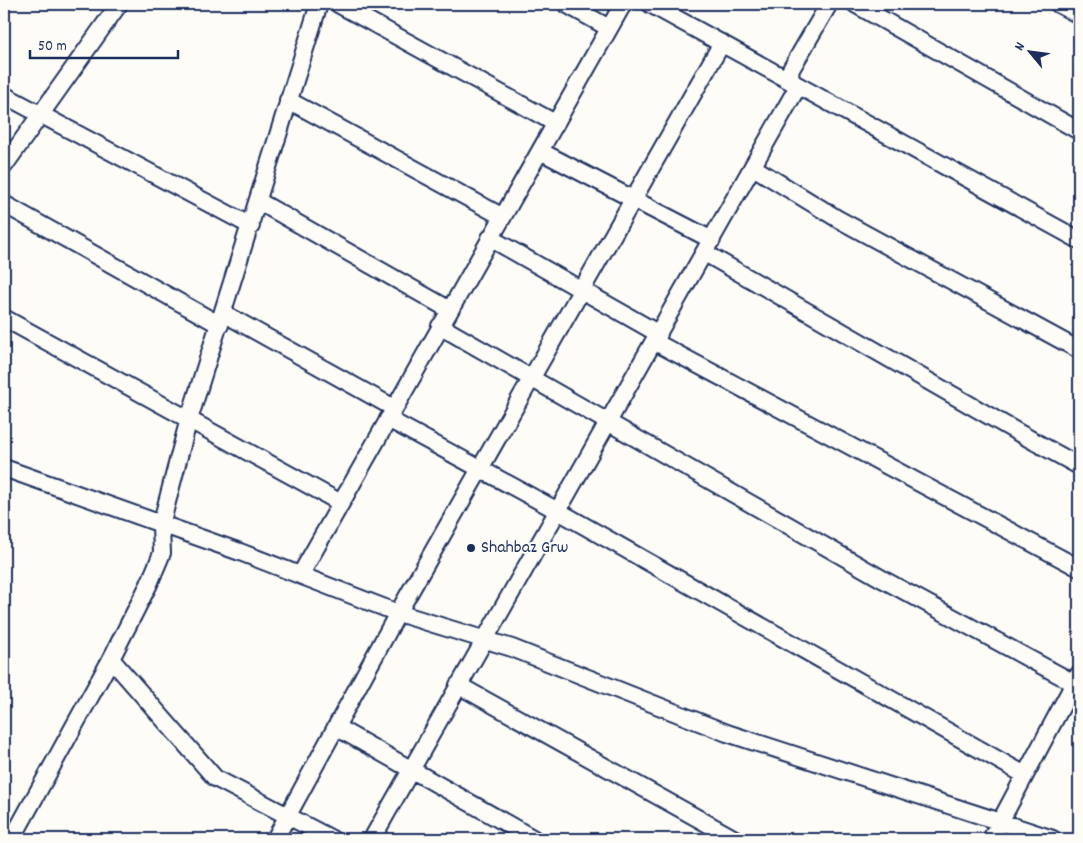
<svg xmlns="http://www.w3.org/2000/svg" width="1083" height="843" font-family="Dekko,sans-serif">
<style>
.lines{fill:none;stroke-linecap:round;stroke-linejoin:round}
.street-casing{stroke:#1b2f5e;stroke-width:20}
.street{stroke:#fdfcf7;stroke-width:16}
.poi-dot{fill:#1b2f5e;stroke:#fdfcf7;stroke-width:2}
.labels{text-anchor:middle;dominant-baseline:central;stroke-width:4;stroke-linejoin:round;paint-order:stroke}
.poi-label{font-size:18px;fill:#1b2f5e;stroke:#fdfcf7;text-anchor:start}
</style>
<rect width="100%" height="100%" fill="#fdfcf7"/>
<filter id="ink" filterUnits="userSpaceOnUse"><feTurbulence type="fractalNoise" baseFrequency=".02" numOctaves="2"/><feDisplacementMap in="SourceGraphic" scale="10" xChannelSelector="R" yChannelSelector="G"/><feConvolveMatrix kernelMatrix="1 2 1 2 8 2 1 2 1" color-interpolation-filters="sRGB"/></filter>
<g filter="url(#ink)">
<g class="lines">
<defs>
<path id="street" d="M338 4 555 123
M566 4 609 28
M650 4 1079 240
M855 4 1079 131
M1058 4 1079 15
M4 95 251 226
M288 100 503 217
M540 151 712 240
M4 166 119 4
M753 167 838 219 1079 350
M258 201 450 310
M4 204 220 325
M490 238 659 334
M705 253 1019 433 1079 466
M223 313 394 408
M4 318 341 503
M440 326 884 580 1074 683
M655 342 1079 568
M388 419 558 511 1025 775
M4 468 240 552 398 613 512 648 727 733 1053 839
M301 574 623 4
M111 659 215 778 332 839
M458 685 735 839
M336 727 534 839
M12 839 111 659 149 584 162 553 161 525 187 426 319 4
M275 839 398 613 722 43
M372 839 797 88 791 80 790 71 829 4
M991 839 1079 674"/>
</defs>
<use href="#street" class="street-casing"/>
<use href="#street" class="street"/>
</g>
</g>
<circle class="poi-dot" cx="471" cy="548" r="5"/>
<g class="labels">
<g class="poi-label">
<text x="481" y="548">Shahbaz Grw</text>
</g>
</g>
<rect width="1083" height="843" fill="none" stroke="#fdfcf7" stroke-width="20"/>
<rect x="10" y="10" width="1063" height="823" fill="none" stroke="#1b2f5e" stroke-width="2" filter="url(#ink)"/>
<g transform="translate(1030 52) rotate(299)" stroke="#fdfcf7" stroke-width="4" paint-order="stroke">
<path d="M0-4L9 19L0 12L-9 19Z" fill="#1b2f5e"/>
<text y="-8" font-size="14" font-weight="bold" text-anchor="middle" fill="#1b2f5e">N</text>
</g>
<path d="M30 50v8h148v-8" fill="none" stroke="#1b2f5e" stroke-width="2.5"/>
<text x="38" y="50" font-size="15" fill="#1b2f5e" stroke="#fdfcf7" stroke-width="4" paint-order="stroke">50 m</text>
</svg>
